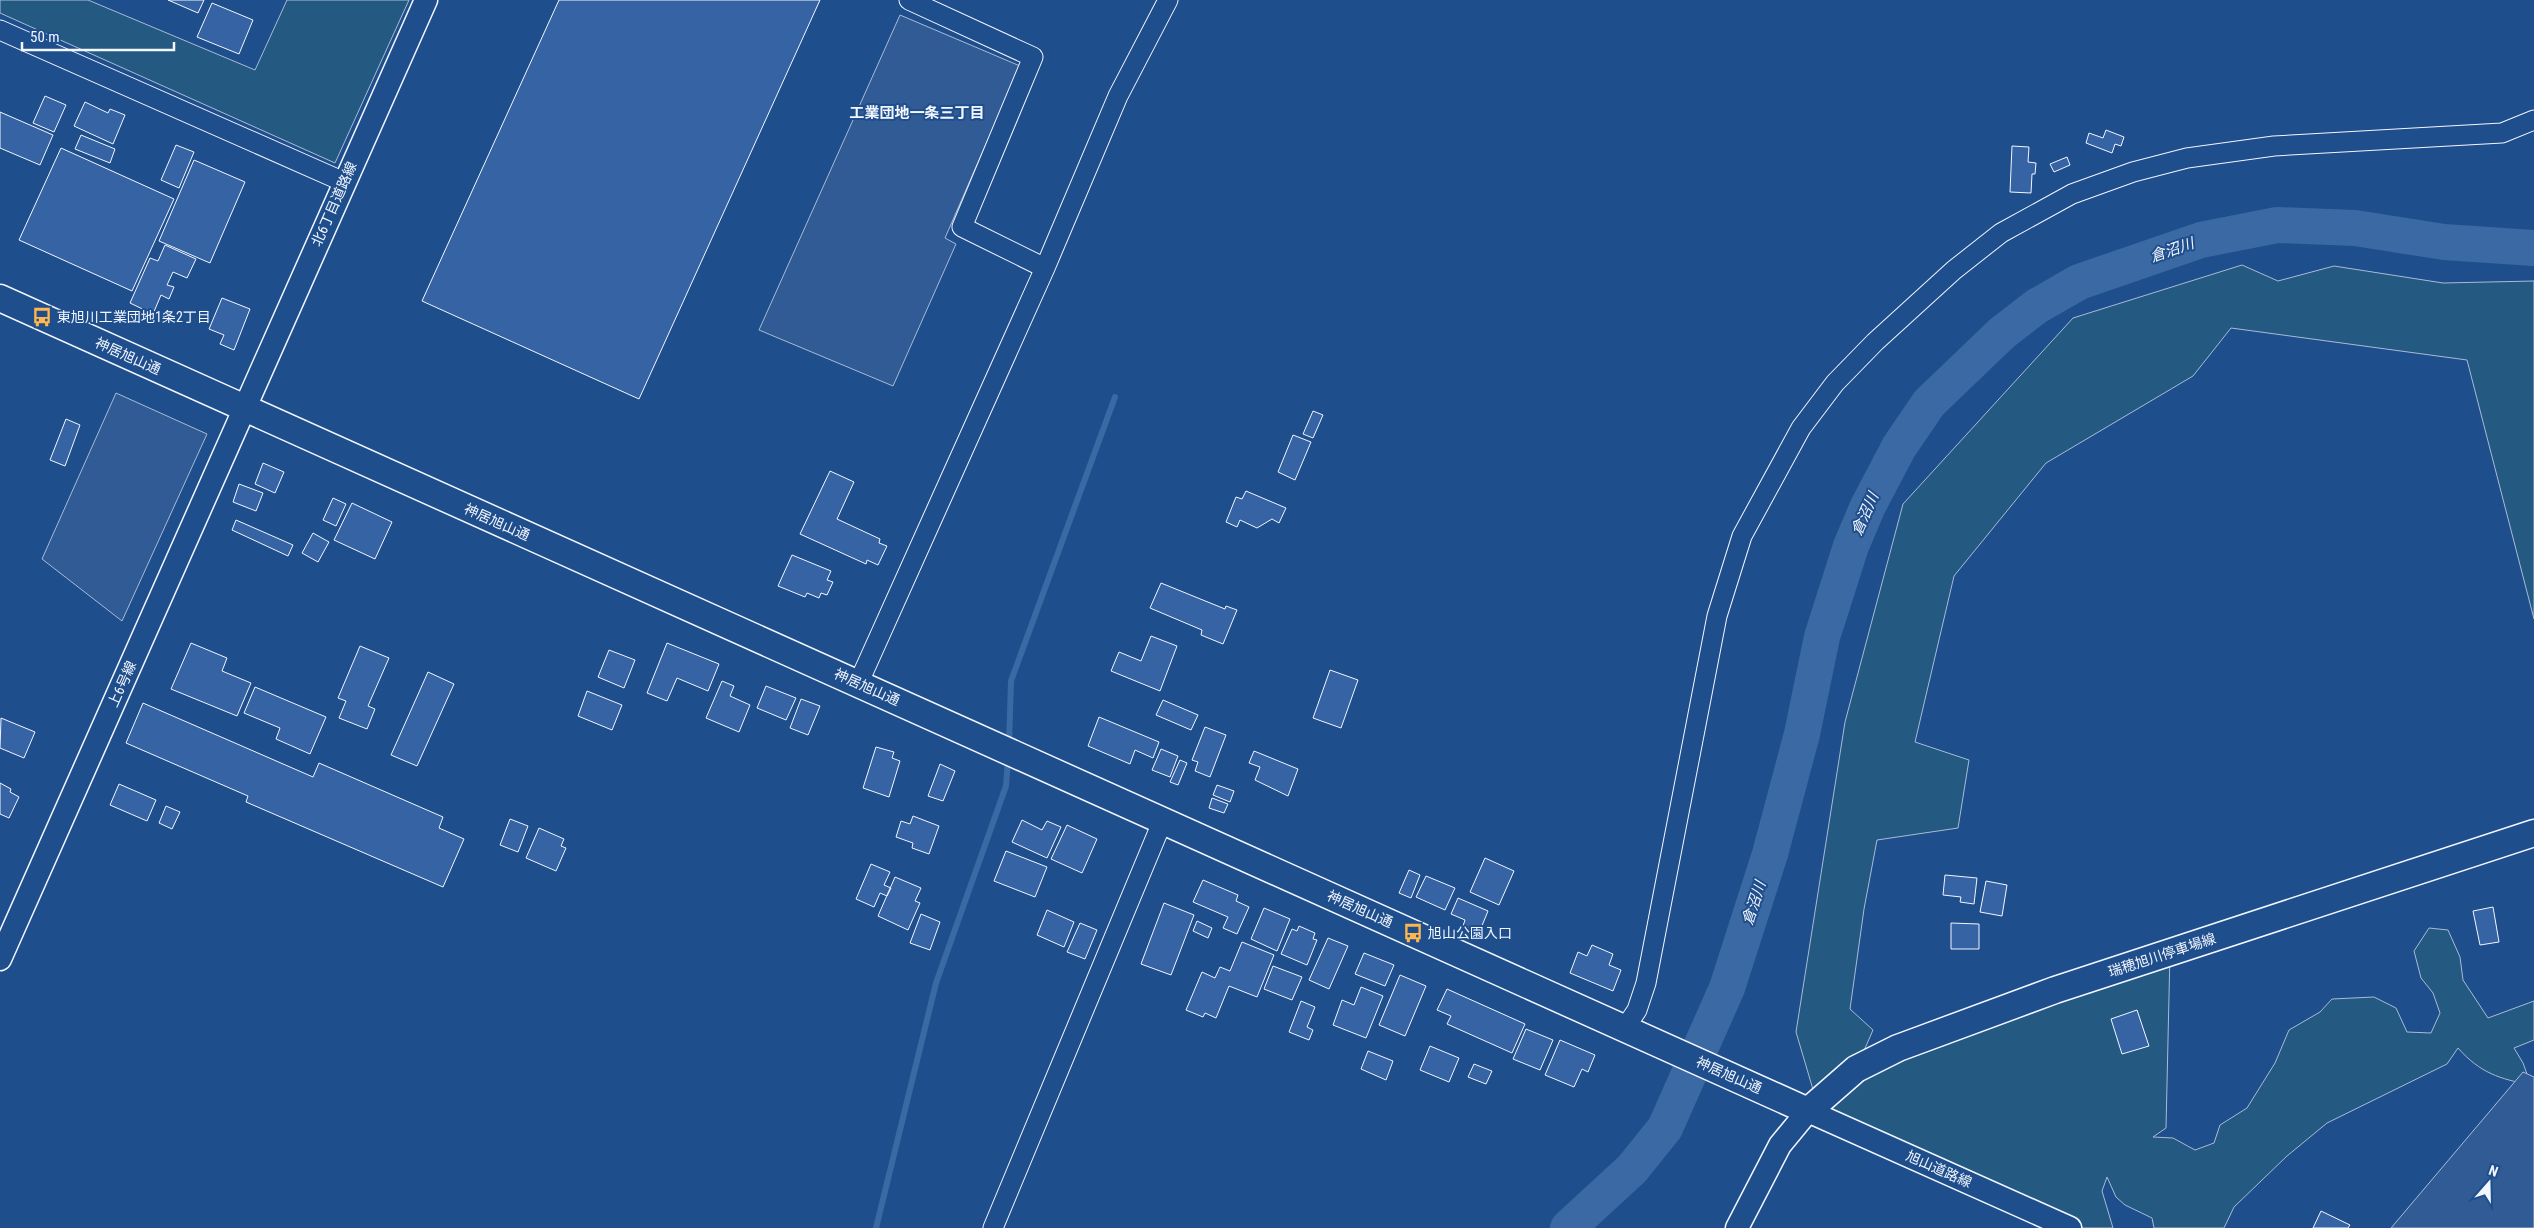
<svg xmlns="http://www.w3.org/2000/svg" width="2534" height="1228" font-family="'Roboto Condensed','Noto Sans JP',sans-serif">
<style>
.green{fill:#245a82;stroke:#a8bbd7}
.parking{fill:#305b95;stroke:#a8bbd7}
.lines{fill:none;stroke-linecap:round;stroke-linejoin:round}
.stream{stroke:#3b69a3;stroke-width:6}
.river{stroke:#3b69a3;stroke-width:36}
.building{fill:#3563a3;stroke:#f2f6ff}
.minor-casing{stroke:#f2f6ff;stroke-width:21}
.tertiary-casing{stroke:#f2f6ff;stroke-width:25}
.secondary-casing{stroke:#f2f6ff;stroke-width:29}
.minor{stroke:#1f4e8c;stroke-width:19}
.tertiary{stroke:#1f4e8c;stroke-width:22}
.secondary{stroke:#1f4e8c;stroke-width:26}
.labels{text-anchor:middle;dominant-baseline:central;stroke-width:4;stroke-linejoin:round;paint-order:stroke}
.street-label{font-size:14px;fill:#f2f6ff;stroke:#1f4e8c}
.poi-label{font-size:14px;fill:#f2f6ff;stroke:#1f4e8c;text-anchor:start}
.neighbourhood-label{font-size:15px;font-weight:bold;fill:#f2f6ff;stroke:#1f4e8c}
.water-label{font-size:15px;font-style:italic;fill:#f2f6ff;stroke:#1f4e8c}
</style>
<rect width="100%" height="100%" fill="#1f4e8c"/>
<path class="green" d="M0 0H88L255 70 287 0H409L335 163 0 13Z
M2242 265 2278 281 2334 266 2443 283 2534 281V619L2467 360 2231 328 2193 376 2046 463 1954 576 1915 742 1969 760 1958 828 1877 840 1864 909 1850 1009 1873 1030 1856 1069 2170 952 2166 1128 2153 1137 2173 1138 2195 1150 2214 1143 2220 1125 2247 1108 2275 1063 2289 1030 2320 1012 2332 999 2374 997 2396 1008 2407 1032 2431 1033 2440 1013 2433 993 2421 978 2414 951 2429 928 2448 930 2460 957 2463 980 2488 1018 2534 1001V1040L2514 1048 2523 1063 2531 1085C2500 1079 2480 1073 2458 1048L2447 1064 2327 1123 2287 1156 2234 1207 2224 1228H2154L2152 1218 2125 1205 2116 1197 2107 1177 2102 1191 2113 1228H2069L1817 1103 1796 1032 1845 722 1903 504 2073 318Z"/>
<path class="parking" d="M900 15 1020 66 945 238 956 244 893 386 759 330Z
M116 393 207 434 122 621 42 559Z
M2523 1072 2534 1077V1228H2391Z"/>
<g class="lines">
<path class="stream" d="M1009 744 1011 681 1115 397
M876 1228 936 983 1006 786 1008 759"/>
<path class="river" d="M1568 1228 1632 1169 1665 1128 1727 988 1770 854 1802 734 1822 637 1851 546 1868 506 1899 447 1929 403 2002 333 2037 306 2079 282 2201 240 2277 225 2355 228 2444 242 2534 248"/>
</g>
<path class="building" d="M168 0H204L198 13Z
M559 0H820L639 399 422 301Z
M212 3 253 20 239 54 197 37Z
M45 96 66 105 54 132 33 123Z
M85 102 108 113 110 109 125 115 113 144 74 126Z
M0 112 53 135 40 165 0 148Z
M2106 130 2124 137 2121 146 2115 144 2112 153 2086 143 2089 133 2103 138Z
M81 135 115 149 110 163 75 149Z
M176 145 194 152 179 188 161 180Z
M2012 146 2029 147 2028 162 2036 163 2035 174H2032L2031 193 2010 192Z
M61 148 174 199 132 291 19 240Z
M2067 157 2070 165 2054 172 2050 164Z
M194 160 245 182 210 263 159 241Z
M165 245 196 259 187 278 173 272 167 285 174 287 169 299 161 295 153 314 130 303 150 258 158 261Z
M222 298 250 309 234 350 220 344 224 335 209 329Z
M1313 411 1323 415 1313 438 1303 434Z
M66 419 80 425 65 466 50 460Z
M1293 435 1311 442 1295 480 1278 472Z
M263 463 284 472 275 493 255 484Z
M830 471 854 482 837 519 880 539 879 543 887 546 878 565 867 560 866 564 800 534Z
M239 484 263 493 256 511 233 502Z
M1246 491 1286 508 1279 523 1272 519 1257 528 1240 520 1237 527 1226 522 1236 497 1242 499Z
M333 498 346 504 336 526 323 520Z
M352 503 392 522 375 559 334 540Z
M236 520 293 545 288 556 232 530Z
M313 533 329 542 318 562 302 553Z
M792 555 831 571 827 580 833 582 827 595 821 593 819 598 807 593 805 597 778 586Z
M1161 583 1225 609 1226 606 1237 610 1223 644 1201 635 1202 630 1150 608Z
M1151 636 1177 646 1160 691 1111 671 1119 652 1141 661Z
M191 643 227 658 222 671 251 683 237 716 171 689Z
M667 643 719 664 708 691 677 678 667 701 647 693Z
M360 646 389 658 368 706 375 709 367 729 339 718 346 701 338 698Z
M609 650 635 660 624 688 598 677Z
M1330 670 1358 680 1341 728 1313 718Z
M428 672 454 684 417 766 391 755Z
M722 681 734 686 730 696 750 705 739 732 706 718Z
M766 686 796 698 786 720 757 708Z
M255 687 326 717 310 754 276 739 280 728 244 713Z
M587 691 622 705 612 730 578 716Z
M801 699 820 706 808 735 790 728Z
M1163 700 1198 715 1191 730 1156 715Z
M143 703 313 777 319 763 443 817 439 828 464 839 443 887 246 802 248 796 126 743Z
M1099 717 1159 742 1153 758 1135 750 1130 764 1088 746Z
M1 718 35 732 24 758 0 748Z
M1205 727 1226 735 1210 777 1195 771 1198 762 1192 760Z
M876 747 894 752 892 758 900 761 889 797 863 788Z
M1161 749 1178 756 1170 777 1152 770Z
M1254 751 1298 769 1288 796 1255 780 1260 767 1249 763Z
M1180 760 1187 763 1178 785 1170 782Z
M940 764 955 771 943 801 928 796Z
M0 783 11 789 10 792 19 797 9 818 0 814Z
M119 784 156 800 147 821 110 805Z
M1217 785 1234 791 1230 802 1213 795Z
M1212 798 1228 804 1224 813 1209 808Z
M166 806 180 812 172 829 159 823Z
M913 816 939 826 929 854 912 848 913 843 896 837 901 821 910 824Z
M510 819 528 826 518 852 500 845Z
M1022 820 1042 830 1047 821 1061 827 1047 858 1012 842Z
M1067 825 1097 839 1082 873 1051 859Z
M539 828 564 839 561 846 566 848 556 871 526 858Z
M1006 851 1047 867 1035 897 994 881Z
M1485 858 1514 871 1499 905 1470 892Z
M871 864 890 872 884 885 891 888 887 896 880 893 874 907 856 899Z
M1409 870 1420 875 1411 898 1399 893Z
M1945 875 1977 878 1974 904 1960 902 1961 897 1943 895Z
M1426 876 1455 888 1445 910 1416 897Z
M895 877 921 888 915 901 920 903 908 930 878 916Z
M1203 880 1238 895 1236 901 1249 907 1237 934 1223 928 1228 917 1193 902Z
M1986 881 2007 885 2002 916 1980 912Z
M1458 898 1488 911 1479 933 1463 926 1465 920 1451 914Z
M1164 903 1194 915 1171 975 1141 964Z
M2493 907 2499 942 2480 945 2473 911Z
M1264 908 1290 919 1277 951 1251 939Z
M1047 910 1074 922 1064 947 1037 935Z
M921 914 940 922 930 950 910 943Z
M1197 921 1212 928 1208 938 1193 931Z
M1080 923 1097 930 1085 959 1067 952Z
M1951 923 1979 924V949H1951Z
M1299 926 1315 933 1313 939 1317 940 1307 965 1281 954 1292 929 1297 931Z
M1328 938 1348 946 1329 989 1309 980Z
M1242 942 1274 955 1257 997 1229 986 1216 1018 1205 1013 1203 1017 1186 1010 1202 972 1215 978 1220 967 1230 971Z
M1592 945 1613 954 1609 965 1621 970 1613 991 1570 973 1578 952 1587 956Z
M1364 953 1394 965 1385 986 1355 974Z
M1273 966 1302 977 1292 1000 1264 989Z
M1400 975 1426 986 1405 1036 1379 1025Z
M1361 987 1383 996 1366 1038 1333 1025 1342 1000 1354 1005Z
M1447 989 1525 1024 1512 1053 1447 1024 1451 1016 1437 1010Z
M1301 1001 1315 1007 1307 1027 1313 1030 1309 1040 1289 1032Z
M2137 1010 2149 1046 2122 1054 2111 1019Z
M1526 1029 1553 1040 1540 1070 1513 1059Z
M1560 1040 1595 1055 1588 1072 1582 1069 1574 1087 1545 1075Z
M1430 1046 1459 1058 1449 1082 1420 1070Z
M1368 1051 1393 1061 1386 1080 1361 1069Z
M1474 1064 1492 1071 1486 1084 1468 1077Z
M2321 1211 2350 1225 2348 1228H2313Z"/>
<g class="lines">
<defs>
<path id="minor" d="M909 0 1033 57 962 227 1045 268
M0 30 344 182
M858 684 1045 268 1118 96 1168 0
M1625 1028 1637 1010 1646 983 1717 616 1742 536 1801 428 1835 383 1875 342 1954 270 2001 233 2072 194 2133 172 2187 158 2274 146 2502 133 2534 120
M993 1228 1163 820"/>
<path id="tertiary" d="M0 959 426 0
M1737 1228 1780 1145 1808 1111 2070 1228"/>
<path id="secondary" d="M0 298 1808 1111 1856 1069 1898 1048 2055 990 2534 833"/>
</defs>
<use href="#minor" class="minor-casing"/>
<use href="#tertiary" class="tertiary-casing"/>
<use href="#secondary" class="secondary-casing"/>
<use href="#minor" class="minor"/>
<use href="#tertiary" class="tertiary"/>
<use href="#secondary" class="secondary"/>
</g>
<defs>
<symbol id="bus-bare" viewBox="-9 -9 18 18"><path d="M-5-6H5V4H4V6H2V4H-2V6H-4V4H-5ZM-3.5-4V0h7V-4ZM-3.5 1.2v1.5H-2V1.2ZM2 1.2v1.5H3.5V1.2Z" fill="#ffb74d" stroke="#1f4e8c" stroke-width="2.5" paint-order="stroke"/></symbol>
</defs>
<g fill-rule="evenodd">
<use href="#bus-bare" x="28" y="303" width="28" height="28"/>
<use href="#bus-bare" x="1399" y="919" width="28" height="28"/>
</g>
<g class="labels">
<g class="street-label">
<text transform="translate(334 204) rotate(-66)">北6丁目道路線</text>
<text transform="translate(128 356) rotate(24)">神居旭山通</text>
<text transform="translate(497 522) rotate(24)">神居旭山通</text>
<text transform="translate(122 684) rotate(-66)">上6号線</text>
<text transform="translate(867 687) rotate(24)">神居旭山通</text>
<text transform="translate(1360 909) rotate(24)">神居旭山通</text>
<text transform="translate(2162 955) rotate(-18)">瑞穂旭川停車場線</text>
<text transform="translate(1729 1075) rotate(24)">神居旭山通</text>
<text transform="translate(1939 1169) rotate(24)">旭山道路線</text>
</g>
<g class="poi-label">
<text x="57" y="317">東旭川工業団地1条2丁目</text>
<text x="1428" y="933">旭山公園入口</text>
</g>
<g class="neighbourhood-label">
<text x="917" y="113">工業団地一条三丁目</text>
</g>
<g class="water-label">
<text transform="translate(2172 250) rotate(-19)">倉沼川</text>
<text transform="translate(1865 514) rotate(-66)">倉沼川</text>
<text transform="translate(1754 903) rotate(-72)">倉沼川</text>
</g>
</g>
<g transform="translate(2489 1183) rotate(20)" stroke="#1f4e8c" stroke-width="4" paint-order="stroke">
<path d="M0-4L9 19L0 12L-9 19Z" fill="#f2f6ff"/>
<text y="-8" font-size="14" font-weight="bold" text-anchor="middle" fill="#f2f6ff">N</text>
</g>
<path d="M22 42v8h152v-8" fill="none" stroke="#f2f6ff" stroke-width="2.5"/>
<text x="30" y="42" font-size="15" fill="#f2f6ff" stroke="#1f4e8c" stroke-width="4" paint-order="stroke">50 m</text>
</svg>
